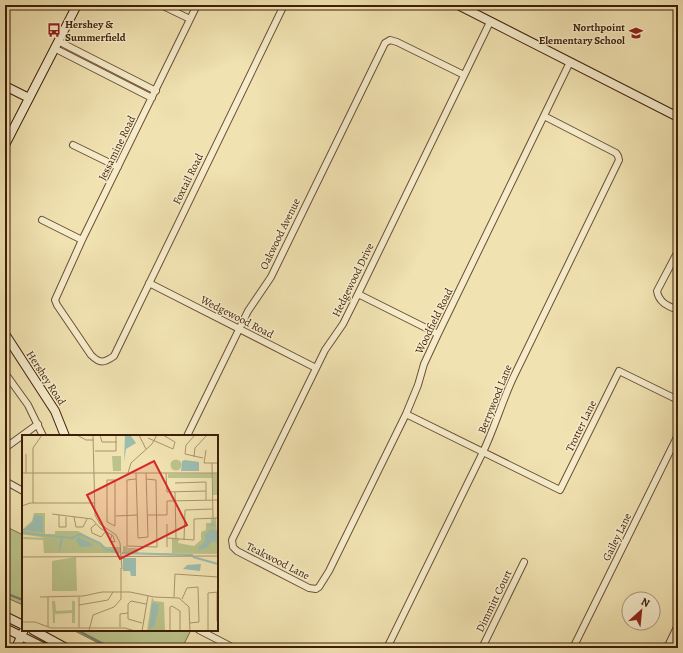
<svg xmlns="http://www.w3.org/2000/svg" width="683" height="653" font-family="Alegreya,serif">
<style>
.green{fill:#bbc38b;stroke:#7c7149}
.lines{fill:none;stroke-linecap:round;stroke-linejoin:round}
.stream{stroke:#757e6c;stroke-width:2}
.street-casing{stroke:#6a5032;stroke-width:8}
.secondary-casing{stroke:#3d1f07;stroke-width:10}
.street{stroke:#f6eccc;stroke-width:6}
.secondary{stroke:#f6eccc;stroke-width:8}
.labels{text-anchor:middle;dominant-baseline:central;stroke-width:3;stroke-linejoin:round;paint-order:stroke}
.poi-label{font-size:11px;font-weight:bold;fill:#3d1f07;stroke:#f6eccc;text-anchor:start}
.street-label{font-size:11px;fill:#3d1f07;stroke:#f6eccc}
.inset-river{fill:none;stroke:#9bbdb0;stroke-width:2}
.inset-road{fill:none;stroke:#a9946d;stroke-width:1}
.view{fill:#d62828;fill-opacity:0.15;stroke:#d62828;stroke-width:2}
.inset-edge{fill:none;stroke:#3d1f07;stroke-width:2}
</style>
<rect width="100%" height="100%" fill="#f1e2b1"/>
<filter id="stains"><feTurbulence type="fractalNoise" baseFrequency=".005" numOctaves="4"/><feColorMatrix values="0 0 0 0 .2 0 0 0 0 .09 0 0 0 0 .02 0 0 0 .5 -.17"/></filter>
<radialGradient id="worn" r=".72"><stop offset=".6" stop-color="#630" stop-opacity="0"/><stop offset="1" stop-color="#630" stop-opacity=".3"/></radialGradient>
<path class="green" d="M5 526 23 535V605L5 597Z
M73 630H187L190 632 182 648H108Z"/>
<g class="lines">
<path class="stream" d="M5 593 23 600
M77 630 111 648"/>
<defs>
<path id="street" d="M161 5 190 19
M197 5 82 240 55 300 57 305 91 355C100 364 104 363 114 356L284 5
M490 22 358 294 343 324 325 350 232 540 233 547 237 551 309 588 316 589 319 587 329 571 406 414 418 385 424 364 438 334 570 62
M58 41 156 91
M54 48 152 98
M73 145 118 167
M42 220 82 240
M678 251 657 291C659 303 668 306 678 310
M149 283 316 368
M358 294 438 334
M5 373 28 405 43 436
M406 414 560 490 619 371 678 400
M187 436 248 311 271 277 385 43 390 40 397 42 464 75
M5 448 38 424
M5 481 23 491
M199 630 234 648
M387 648 483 452C495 427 502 401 514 376L619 160 618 156 616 153 544 116
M482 648 524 562
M573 648 678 435
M667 648 678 625"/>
<path id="secondary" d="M458 5 678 117
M5 86 29 98
M5 145 77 5
M5 334 55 411 65 436
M5 616 23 625
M5 628 45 648
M33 630 66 648
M16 648 23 632"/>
</defs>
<use href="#street" class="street-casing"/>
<use href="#secondary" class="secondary-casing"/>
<use href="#street" class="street"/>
<use href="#secondary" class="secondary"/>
</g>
<defs>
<symbol id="bus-bare" viewBox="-9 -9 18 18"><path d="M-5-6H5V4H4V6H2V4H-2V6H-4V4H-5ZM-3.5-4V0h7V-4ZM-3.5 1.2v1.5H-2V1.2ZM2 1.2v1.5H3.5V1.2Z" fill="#8f2418" stroke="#f6eccc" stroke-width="2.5" paint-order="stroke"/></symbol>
<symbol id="school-bare" viewBox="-9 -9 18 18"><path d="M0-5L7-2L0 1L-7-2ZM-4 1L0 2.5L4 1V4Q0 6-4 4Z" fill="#8f2418" stroke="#f6eccc" stroke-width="2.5" paint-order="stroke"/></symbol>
</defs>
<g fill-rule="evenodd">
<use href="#bus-bare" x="44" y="20" width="20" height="20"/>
<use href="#school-bare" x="626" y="23" width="20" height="20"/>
</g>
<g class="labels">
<g class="poi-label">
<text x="65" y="24">Hershey &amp;<tspan x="65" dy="13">Summerfield</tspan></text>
<text x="625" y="27" text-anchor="end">Northpoint<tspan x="625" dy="13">Elementary School</tspan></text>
</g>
<g class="street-label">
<text transform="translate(117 148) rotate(-64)">Jessamine Road</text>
<text transform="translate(188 179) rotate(-64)">Foxtail Road</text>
<text transform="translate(280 234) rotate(-64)">Oakwood Avenue</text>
<text transform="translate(353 280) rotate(-64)">Hedgewood Drive</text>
<text transform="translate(237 317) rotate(27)">Wedgewood Road</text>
<text transform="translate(434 321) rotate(-64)">Woodfield Road</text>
<text transform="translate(46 378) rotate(57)">Hershey Road</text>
<text transform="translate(495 399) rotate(-68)">Berrywood Lane</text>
<text transform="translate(581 426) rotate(-64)">Trotter Lane</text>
<text transform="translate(617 537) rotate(-64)">Gailey Lane</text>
<text transform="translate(278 561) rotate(27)">Teakwood Lane</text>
<text transform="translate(494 601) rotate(-64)">Dimmitt Court</text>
</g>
</g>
<g transform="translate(22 435)">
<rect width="196" height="196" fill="#f1e2b1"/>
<path d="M90 21H99V36H91ZM148.5 30a5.5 5.5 0 1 1 11 0a5.5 5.5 0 1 1-11 0ZM196 38V60H191V43H146V39ZM12 78H23V99H33V96H56L84 112H98V118H22L21 105 2 104 0 102 24 103 0 99V95L21 96V81L0 95 10 86ZM194 83 196 119 101 118V111H104L106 113H115L116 118H150V103L157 104 156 108 172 111 179 105V97L184 95V88H189V84ZM54 122 55 156H30V126ZM130 162 132 166 142 167 143 196H125ZM30 166H33L34 176 50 175V166H53V188H50V178L33 179V188H31Z" fill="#bbc38b"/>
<path d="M103 0H108L114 8 104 14 102 27ZM163 25 177 27V36H159L160 26ZM12 80 21 81V97L0 95 11 87ZM191 87 194 91 189 94 196 96V108L190 106 185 113 176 115V113L184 105 182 100 193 91H186ZM56 102 69 108 71 111 58 112 54 105ZM101 123H114V141H109L108 136H101ZM179 129 178 136 161 134 165 130ZM130 168 137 169 136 177 132 191 127 195Z" fill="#9bbdb0"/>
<path class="inset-river" d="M0 98 50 103 58 99 78 108 83 114 97 118M37 116 40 102M100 118 171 120M171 122 196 129"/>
<path class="inset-road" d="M55 0 64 5H72M71 0 73 80 78 89 94 100 98 108 100 134M78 0 80 7H95M117 0 124 14M173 0 164 10 163 19 181 23M126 3 151 14 153 7 141 0M184 15 182 28H196M73 16H94V0M4 19V38M172 22 173 13 185 0M190 28 191 83M0 38H196M106 38 109 28 130 9 135 0M114 38 116 103 126 102 124 38M144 38 145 57 184 56M114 44 105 45V111L135 112 134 45 124 44M85 45H93V91L85 87ZM153 48 184 47V65M153 57 154 103M11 68V13L20 0M0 71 8 68H73M30 79 70 84 78 93 88 99 90 100 91 101 93 107 88 106 90 100M37 80V92H44V82M126 80H145V66L196 65M94 81 115 80M52 82 54 92H61L65 84M74 89 69 93 70 98 79 102 84 96M145 89V112M145 103 172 105V84L196 83M162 105 163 75 190 74M0 122 196 121M195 157V186M18 162 61 161 80 157H108L132 162 157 163 167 172 168 196M26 162V192M57 162V193M152 162 153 139 196 142M160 164 165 153 176 152 177 187 168 188M57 170 86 165 91 157M0 187H13L29 193H103L113 196M120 188 106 184V169L109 166 124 169M98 192V179L106 178M67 196 71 180 92 172 99 164V133M120 196 126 161M148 196V172L150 171 158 176V196M186 196V158L196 157"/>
<path class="view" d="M132 26 165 90 98 124 65 60Z"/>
<rect width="196" height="196" class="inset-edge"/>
</g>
<rect width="683" height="653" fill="none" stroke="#f1e2b1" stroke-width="20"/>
<rect x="6" y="6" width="671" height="641" fill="none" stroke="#3d1f07" stroke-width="2"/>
<rect x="10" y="10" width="663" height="633" fill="none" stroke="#3d1f07"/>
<g transform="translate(641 611) rotate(27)"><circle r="19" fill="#f6eccc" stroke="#ac9a7d"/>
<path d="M0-3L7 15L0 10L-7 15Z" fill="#8f2418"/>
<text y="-6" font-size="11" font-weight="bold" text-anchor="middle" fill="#3d1f07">N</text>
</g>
<rect width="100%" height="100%" filter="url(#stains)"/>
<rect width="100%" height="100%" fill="url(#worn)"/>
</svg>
